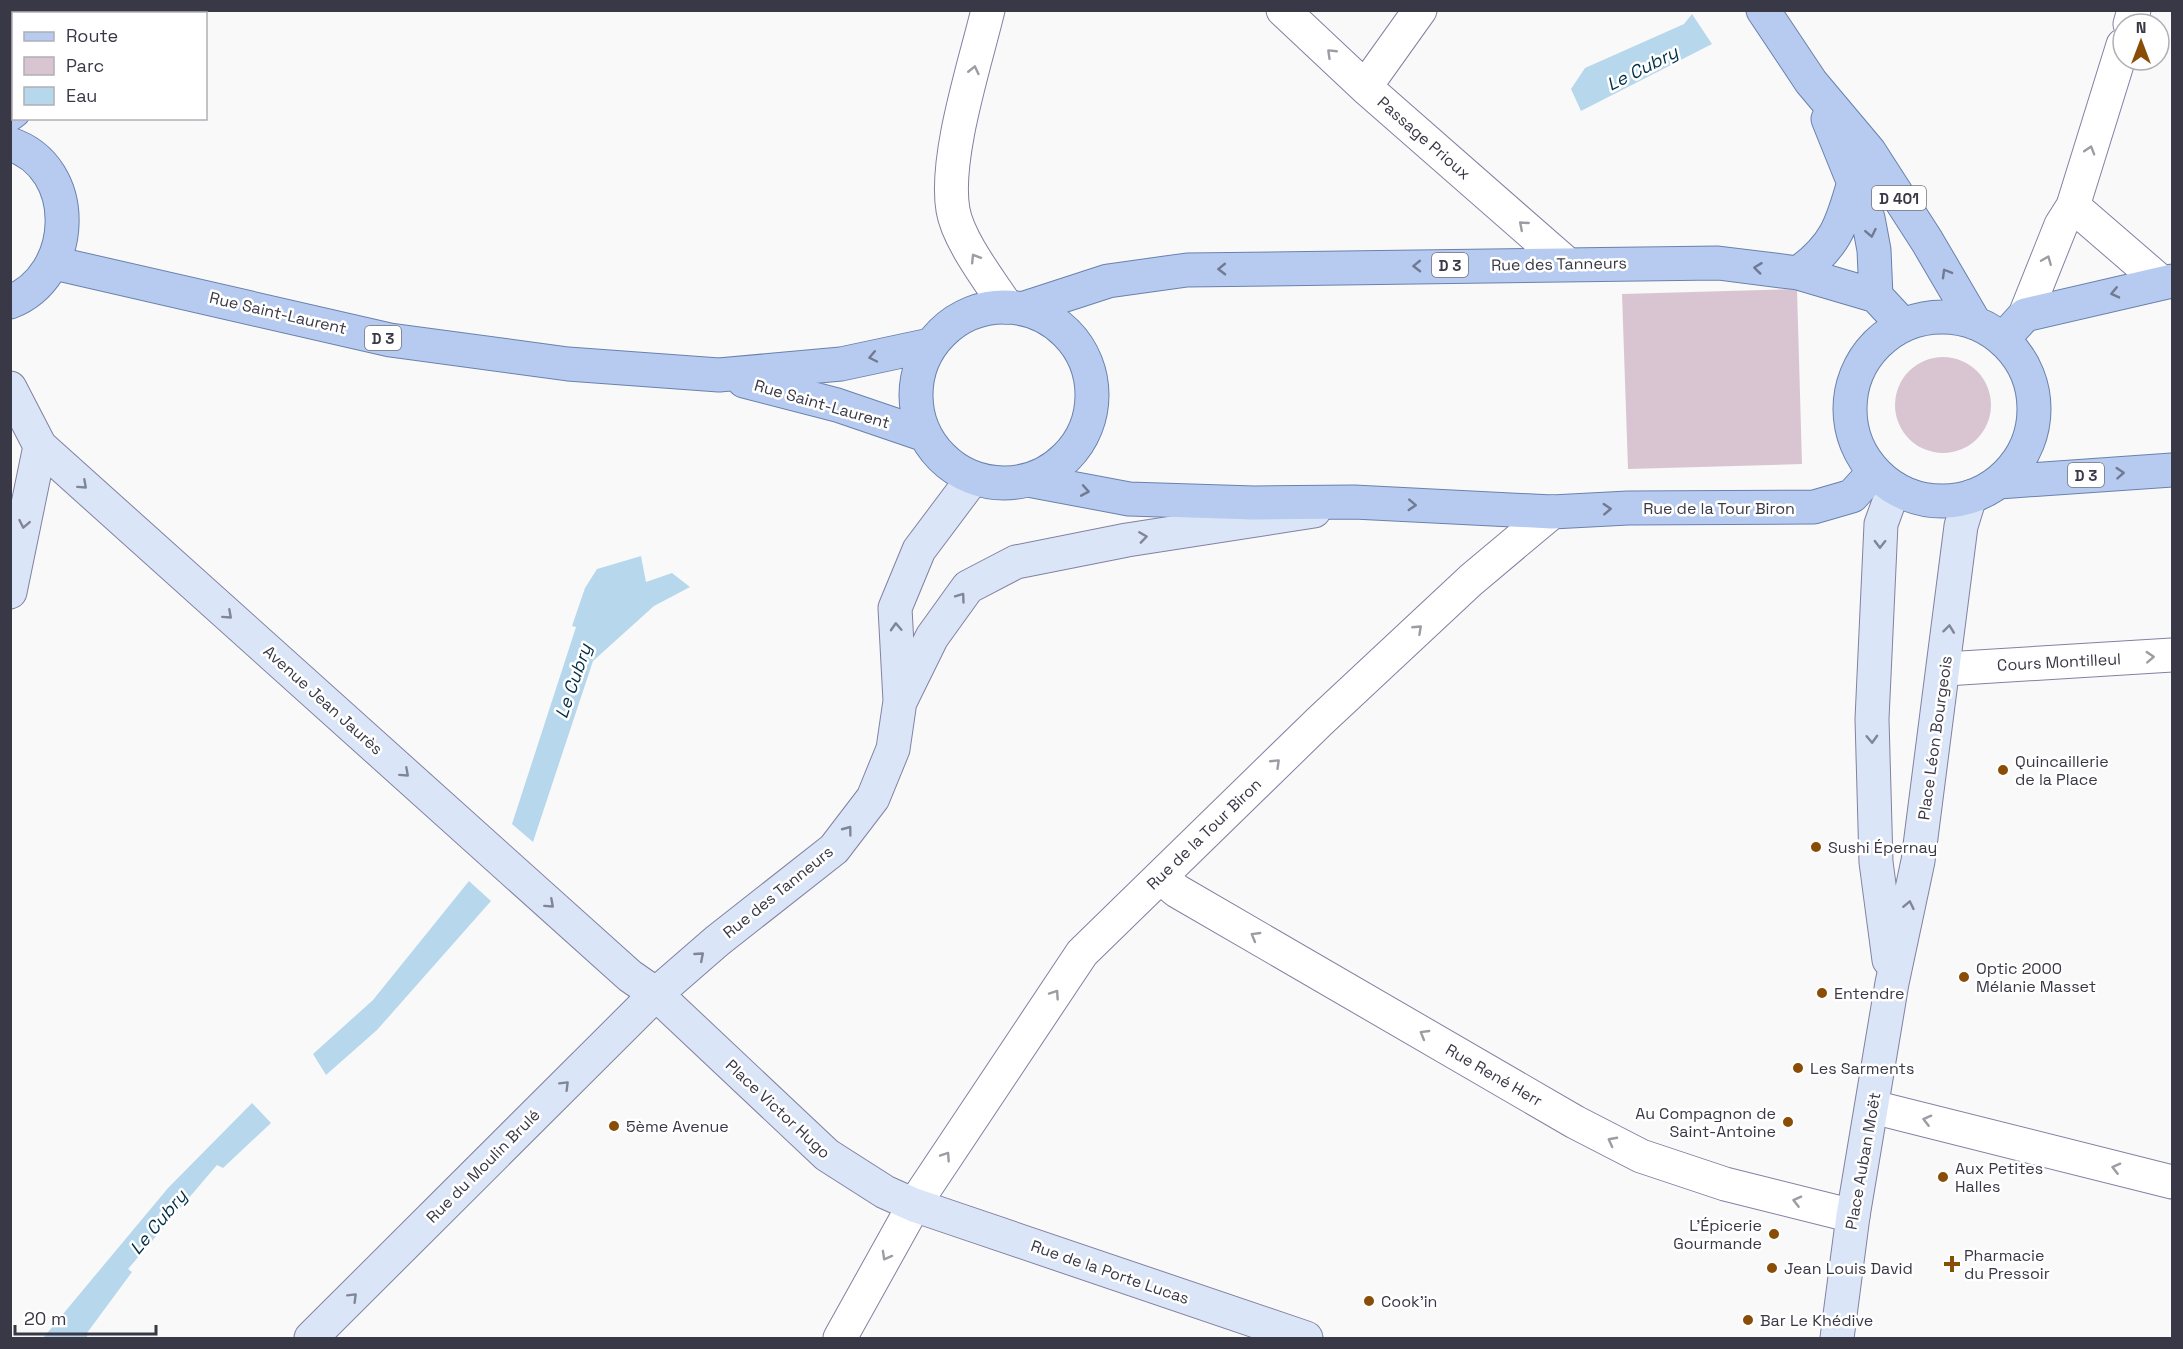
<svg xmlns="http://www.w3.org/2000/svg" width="2183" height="1349" font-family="'Space Grotesk',sans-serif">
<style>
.green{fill:#d9c5d1}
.water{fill:#b7d8ec}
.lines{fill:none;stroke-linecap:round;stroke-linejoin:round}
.street-casing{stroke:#8281a2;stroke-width:35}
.secondary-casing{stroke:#8281a2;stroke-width:35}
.primary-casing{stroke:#6a81ad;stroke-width:35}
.street{stroke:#fff;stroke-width:33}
.secondary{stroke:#dae5f7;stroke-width:33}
.primary{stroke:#b6cbef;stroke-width:33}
.oneway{stroke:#9c9ca2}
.oneway2{stroke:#717a92}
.oneway3{stroke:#818696}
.poi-dot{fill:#894d08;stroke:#fff;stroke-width:2}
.labels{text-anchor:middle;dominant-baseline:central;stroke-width:5;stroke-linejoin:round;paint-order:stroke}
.shield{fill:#fff;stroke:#74747e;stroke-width:1.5}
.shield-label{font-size:15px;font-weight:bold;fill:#393846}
.street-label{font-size:16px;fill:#393846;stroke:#fff}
.poi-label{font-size:16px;fill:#393846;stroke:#fff;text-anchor:start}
.water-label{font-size:18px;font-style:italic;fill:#012f44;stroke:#fff}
</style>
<rect width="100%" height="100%" fill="#f9f9f9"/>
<path class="green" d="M1797 289 1802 464 1628 469 1622 294Z
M1895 405a48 48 0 1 1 96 0a48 48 0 1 1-96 0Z"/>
<path class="water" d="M1692 14 1712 44 1581 111 1571 89 1585 68 1684 24Z
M641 556 646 582 672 573 690 587 654 606 593 661 533 842 512 824 576 627 572 626 585 588 597 569Z
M469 881 491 901 377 1030 326 1075 313 1054 373 1000Z
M252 1103 271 1123 223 1168 217 1165 128 1269 132 1272 87 1333V1338H43L168 1188Z"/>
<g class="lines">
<defs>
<path id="street" d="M988 10C975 64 944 158 953 210 958 240 990 281 1007 307
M1283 10 1365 87 1567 264
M2130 24 2134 10
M1365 87 1420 10
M2073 206 2161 282
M2025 315 2061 225 2073 206 2123 45
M1945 669 2172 655
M1160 877 1177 891 1575 1122 1641 1156 1725 1184 1853 1216
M1873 1107 2172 1182
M840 1338 914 1205 1082 953 1320 721 1471 580 1552 512"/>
<path id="secondary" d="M10 388 40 446 630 976 656 994 827 1155 885 1192 914 1205 1306 1338
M10 592 40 446
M901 700 932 637 968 587 1016 562 1127 540 1314 511
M1889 960 1876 862 1872 719 1881 524 1894 488
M311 1338 656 994 717 941 834 849 873 798 893 749 900 701 895 608 919 550 973 478
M1837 1338 1853 1216 1892 983 1918 861 1961 526 1970 497"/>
<path id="primary" d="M1763 10 1811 82 1869 151 1927 241 1975 323
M97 14 99 10
M10 114 14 111
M1828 119 1868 218 1874 250 1876 296
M10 144C82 168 77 276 10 302
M54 263 390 340 568 364 719 375 841 364 930 345
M1798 273C1835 247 1842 225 1854 182
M916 395a88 88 0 1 1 176 0a88 88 0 1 1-176 0Z
M1025 308 1108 281 1187 270 1718 263 1798 273 1876 296 1903 325
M1850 409a92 92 0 1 1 184 0a92 92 0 1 1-184 0Z
M2003 339 2025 315 2172 281
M744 381 837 405 925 435
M1028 480 1129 499 1254 503 1354 502 1552 512 1628 508 1814 507 1852 496 1874 472
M1999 482 2172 470"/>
</defs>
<use href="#street" class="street-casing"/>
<use href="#secondary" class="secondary-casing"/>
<use href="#primary" class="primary-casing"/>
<use href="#street" class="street"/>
<use href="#secondary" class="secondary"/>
<use href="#primary" class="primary"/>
</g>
<defs><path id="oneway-chevron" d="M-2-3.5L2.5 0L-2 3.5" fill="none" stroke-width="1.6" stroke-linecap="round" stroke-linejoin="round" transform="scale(1.5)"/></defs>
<g class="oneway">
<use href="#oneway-chevron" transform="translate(1331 53) rotate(-136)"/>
<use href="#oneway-chevron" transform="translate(974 70) rotate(-77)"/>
<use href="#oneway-chevron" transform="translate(2090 150) rotate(-73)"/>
<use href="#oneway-chevron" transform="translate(1523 225) rotate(-139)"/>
<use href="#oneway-chevron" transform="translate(975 258) rotate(-122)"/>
<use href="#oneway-chevron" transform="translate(2047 260) rotate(-68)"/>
<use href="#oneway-chevron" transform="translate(1418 629) rotate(-43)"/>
<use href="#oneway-chevron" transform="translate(2150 657) rotate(-3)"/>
<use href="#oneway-chevron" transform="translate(1276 763) rotate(-44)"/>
<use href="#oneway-chevron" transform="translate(1255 936) rotate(-150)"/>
<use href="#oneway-chevron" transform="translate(1055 994) rotate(-56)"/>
<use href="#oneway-chevron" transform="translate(1424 1034) rotate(-150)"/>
<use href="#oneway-chevron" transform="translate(1927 1120) rotate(-166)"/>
<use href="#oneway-chevron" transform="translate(1612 1141) rotate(-152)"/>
<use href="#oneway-chevron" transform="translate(946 1156) rotate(-56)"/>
<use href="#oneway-chevron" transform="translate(2116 1168) rotate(-166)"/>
<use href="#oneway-chevron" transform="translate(1797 1201) rotate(-166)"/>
<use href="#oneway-chevron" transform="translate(886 1256) rotate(119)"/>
</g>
<g class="oneway2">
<use href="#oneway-chevron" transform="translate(1871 233) rotate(79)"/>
<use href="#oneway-chevron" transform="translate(1417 266) rotate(179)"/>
<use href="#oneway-chevron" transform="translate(1758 268) rotate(-173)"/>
<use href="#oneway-chevron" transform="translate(1222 269) rotate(179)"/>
<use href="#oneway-chevron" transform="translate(1946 273) rotate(-120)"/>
<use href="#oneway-chevron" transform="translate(2115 293) rotate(167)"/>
<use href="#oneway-chevron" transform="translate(873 357) rotate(168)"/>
<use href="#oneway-chevron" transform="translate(2120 473) rotate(-4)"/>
<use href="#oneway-chevron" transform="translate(1085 491) rotate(10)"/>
<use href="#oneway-chevron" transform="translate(1412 505) rotate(3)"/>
<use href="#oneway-chevron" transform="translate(1607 509) rotate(-3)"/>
</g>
<g class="oneway3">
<use href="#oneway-chevron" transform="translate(83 485) rotate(42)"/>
<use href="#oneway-chevron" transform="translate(24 524) rotate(101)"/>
<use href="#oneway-chevron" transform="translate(1143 537) rotate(-8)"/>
<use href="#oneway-chevron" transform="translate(1880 544) rotate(91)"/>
<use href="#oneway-chevron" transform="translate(961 597) rotate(-54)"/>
<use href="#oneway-chevron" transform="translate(228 615) rotate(42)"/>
<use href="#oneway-chevron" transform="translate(896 627) rotate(-93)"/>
<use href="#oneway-chevron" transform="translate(1949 629) rotate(-83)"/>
<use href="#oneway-chevron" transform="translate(1872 739) rotate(88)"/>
<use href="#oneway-chevron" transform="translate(405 773) rotate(42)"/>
<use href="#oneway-chevron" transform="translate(848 830) rotate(-53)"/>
<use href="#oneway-chevron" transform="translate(550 904) rotate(42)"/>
<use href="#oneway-chevron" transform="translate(1909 905) rotate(-78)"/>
<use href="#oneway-chevron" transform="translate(700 956) rotate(-41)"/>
<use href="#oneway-chevron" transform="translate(565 1085) rotate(-45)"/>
<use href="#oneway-chevron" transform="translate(353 1297) rotate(-45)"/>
</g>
<g class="poi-dot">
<circle cx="2003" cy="770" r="6"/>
<circle cx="1816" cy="847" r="6"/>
<circle cx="1964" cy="977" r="6"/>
<circle cx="1822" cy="993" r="6"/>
<circle cx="1798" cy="1068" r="6"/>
<circle cx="1788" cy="1122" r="6"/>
<circle cx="614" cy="1126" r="6"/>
<circle cx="1943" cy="1177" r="6"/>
<circle cx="1774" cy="1234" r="6"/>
<path d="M1949 1255h6v6h6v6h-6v6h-6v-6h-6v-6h6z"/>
<circle cx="1772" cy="1268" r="6"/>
<circle cx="1369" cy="1301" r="6"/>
<circle cx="1748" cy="1320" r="6"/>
</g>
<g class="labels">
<g class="shield">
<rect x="1872" y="186" width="54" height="24" rx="4.5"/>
<rect x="1432" y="253" width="36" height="24" rx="4.5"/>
<rect x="365" y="326" width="36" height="24" rx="4.5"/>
<rect x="2068" y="463" width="36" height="24" rx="4.5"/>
</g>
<g class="shield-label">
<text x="1899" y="198">D 401</text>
<text x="1450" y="265">D 3</text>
<text x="383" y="338">D 3</text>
<text x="2086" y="475">D 3</text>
</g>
<g class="street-label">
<text transform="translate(1424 138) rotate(41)">Passage Prioux</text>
<text transform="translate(1559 264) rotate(-1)">Rue des Tanneurs</text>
<text transform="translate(278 313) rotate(13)">Rue Saint-Laurent</text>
<text transform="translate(822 404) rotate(16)">Rue Saint-Laurent</text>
<text x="1719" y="508">Rue de la Tour Biron</text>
<text transform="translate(2059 662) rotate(-3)">Cours Montilleul</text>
<text transform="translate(323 700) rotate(42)">Avenue Jean Jaurès</text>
<text transform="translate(1935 738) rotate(-82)">Place Léon Bourgeois</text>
<text transform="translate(1204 834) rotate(-44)">Rue de la Tour Biron</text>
<text transform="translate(778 892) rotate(-39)">Rue des Tanneurs</text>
<text transform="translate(1494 1075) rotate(30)">Rue René Herr</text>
<text transform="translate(778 1109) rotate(43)">Place Victor Hugo</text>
<text transform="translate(1863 1161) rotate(-80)">Place Auban Moët</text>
<text transform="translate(483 1166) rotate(-45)">Rue du Moulin Brulé</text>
<text transform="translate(1110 1272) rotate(19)">Rue de la Porte Lucas</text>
</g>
<g class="poi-label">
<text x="2015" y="761">Quincaillerie<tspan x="2015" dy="18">de la Place</tspan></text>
<text x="1828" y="847">Sushi Épernay</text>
<text x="1976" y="968">Optic 2000<tspan x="1976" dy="18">Mélanie Masset</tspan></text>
<text x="1834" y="993">Entendre</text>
<text x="1810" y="1068">Les Sarments</text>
<text x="1776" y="1113" text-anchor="end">Au Compagnon de<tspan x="1776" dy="18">Saint-Antoine</tspan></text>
<text x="626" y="1126">5ème Avenue</text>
<text x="1955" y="1168">Aux Petites<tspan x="1955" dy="18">Halles</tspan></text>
<text x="1762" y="1225" text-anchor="end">L'Épicerie<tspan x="1762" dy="18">Gourmande</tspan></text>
<text x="1964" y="1255">Pharmacie<tspan x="1964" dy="18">du Pressoir</tspan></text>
<text x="1784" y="1268">Jean Louis David</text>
<text x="1381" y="1301">Cook'in</text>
<text x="1760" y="1320">Bar Le Khédive</text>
</g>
<g class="water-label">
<text transform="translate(1642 68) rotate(-27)">Le Cubry</text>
<text transform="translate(573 681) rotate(-71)">Le Cubry</text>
<text transform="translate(158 1222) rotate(-50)">Le Cubry</text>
</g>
</g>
<rect width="2183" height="1349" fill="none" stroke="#393846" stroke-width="24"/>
<rect x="12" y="12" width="195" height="108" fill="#ffffff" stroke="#b0afb5" stroke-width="1.5"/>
<rect x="24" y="32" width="30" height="9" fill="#b6cbef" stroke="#b0afb5" stroke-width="1.5"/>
<text x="66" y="42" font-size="18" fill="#393846">Route</text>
<rect x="24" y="57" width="30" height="18" fill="#d9c5d1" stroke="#b0afb5" stroke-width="1.5"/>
<text x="66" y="72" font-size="18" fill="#393846">Parc</text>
<rect x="24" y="87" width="30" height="18" fill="#b7d8ec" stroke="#b0afb5" stroke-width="1.5"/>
<text x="66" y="102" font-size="18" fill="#393846">Eau</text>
<g transform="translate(2141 42)"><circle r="28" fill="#ffffff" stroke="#b0afb5" stroke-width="1.5"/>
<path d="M0-4.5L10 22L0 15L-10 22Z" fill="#894d08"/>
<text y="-9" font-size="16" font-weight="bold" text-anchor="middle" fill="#393846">N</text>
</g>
<path d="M15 1325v9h141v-9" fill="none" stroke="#393846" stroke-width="3"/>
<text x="24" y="1325" font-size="18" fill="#393846" stroke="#ffffff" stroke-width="4.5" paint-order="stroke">20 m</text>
</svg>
